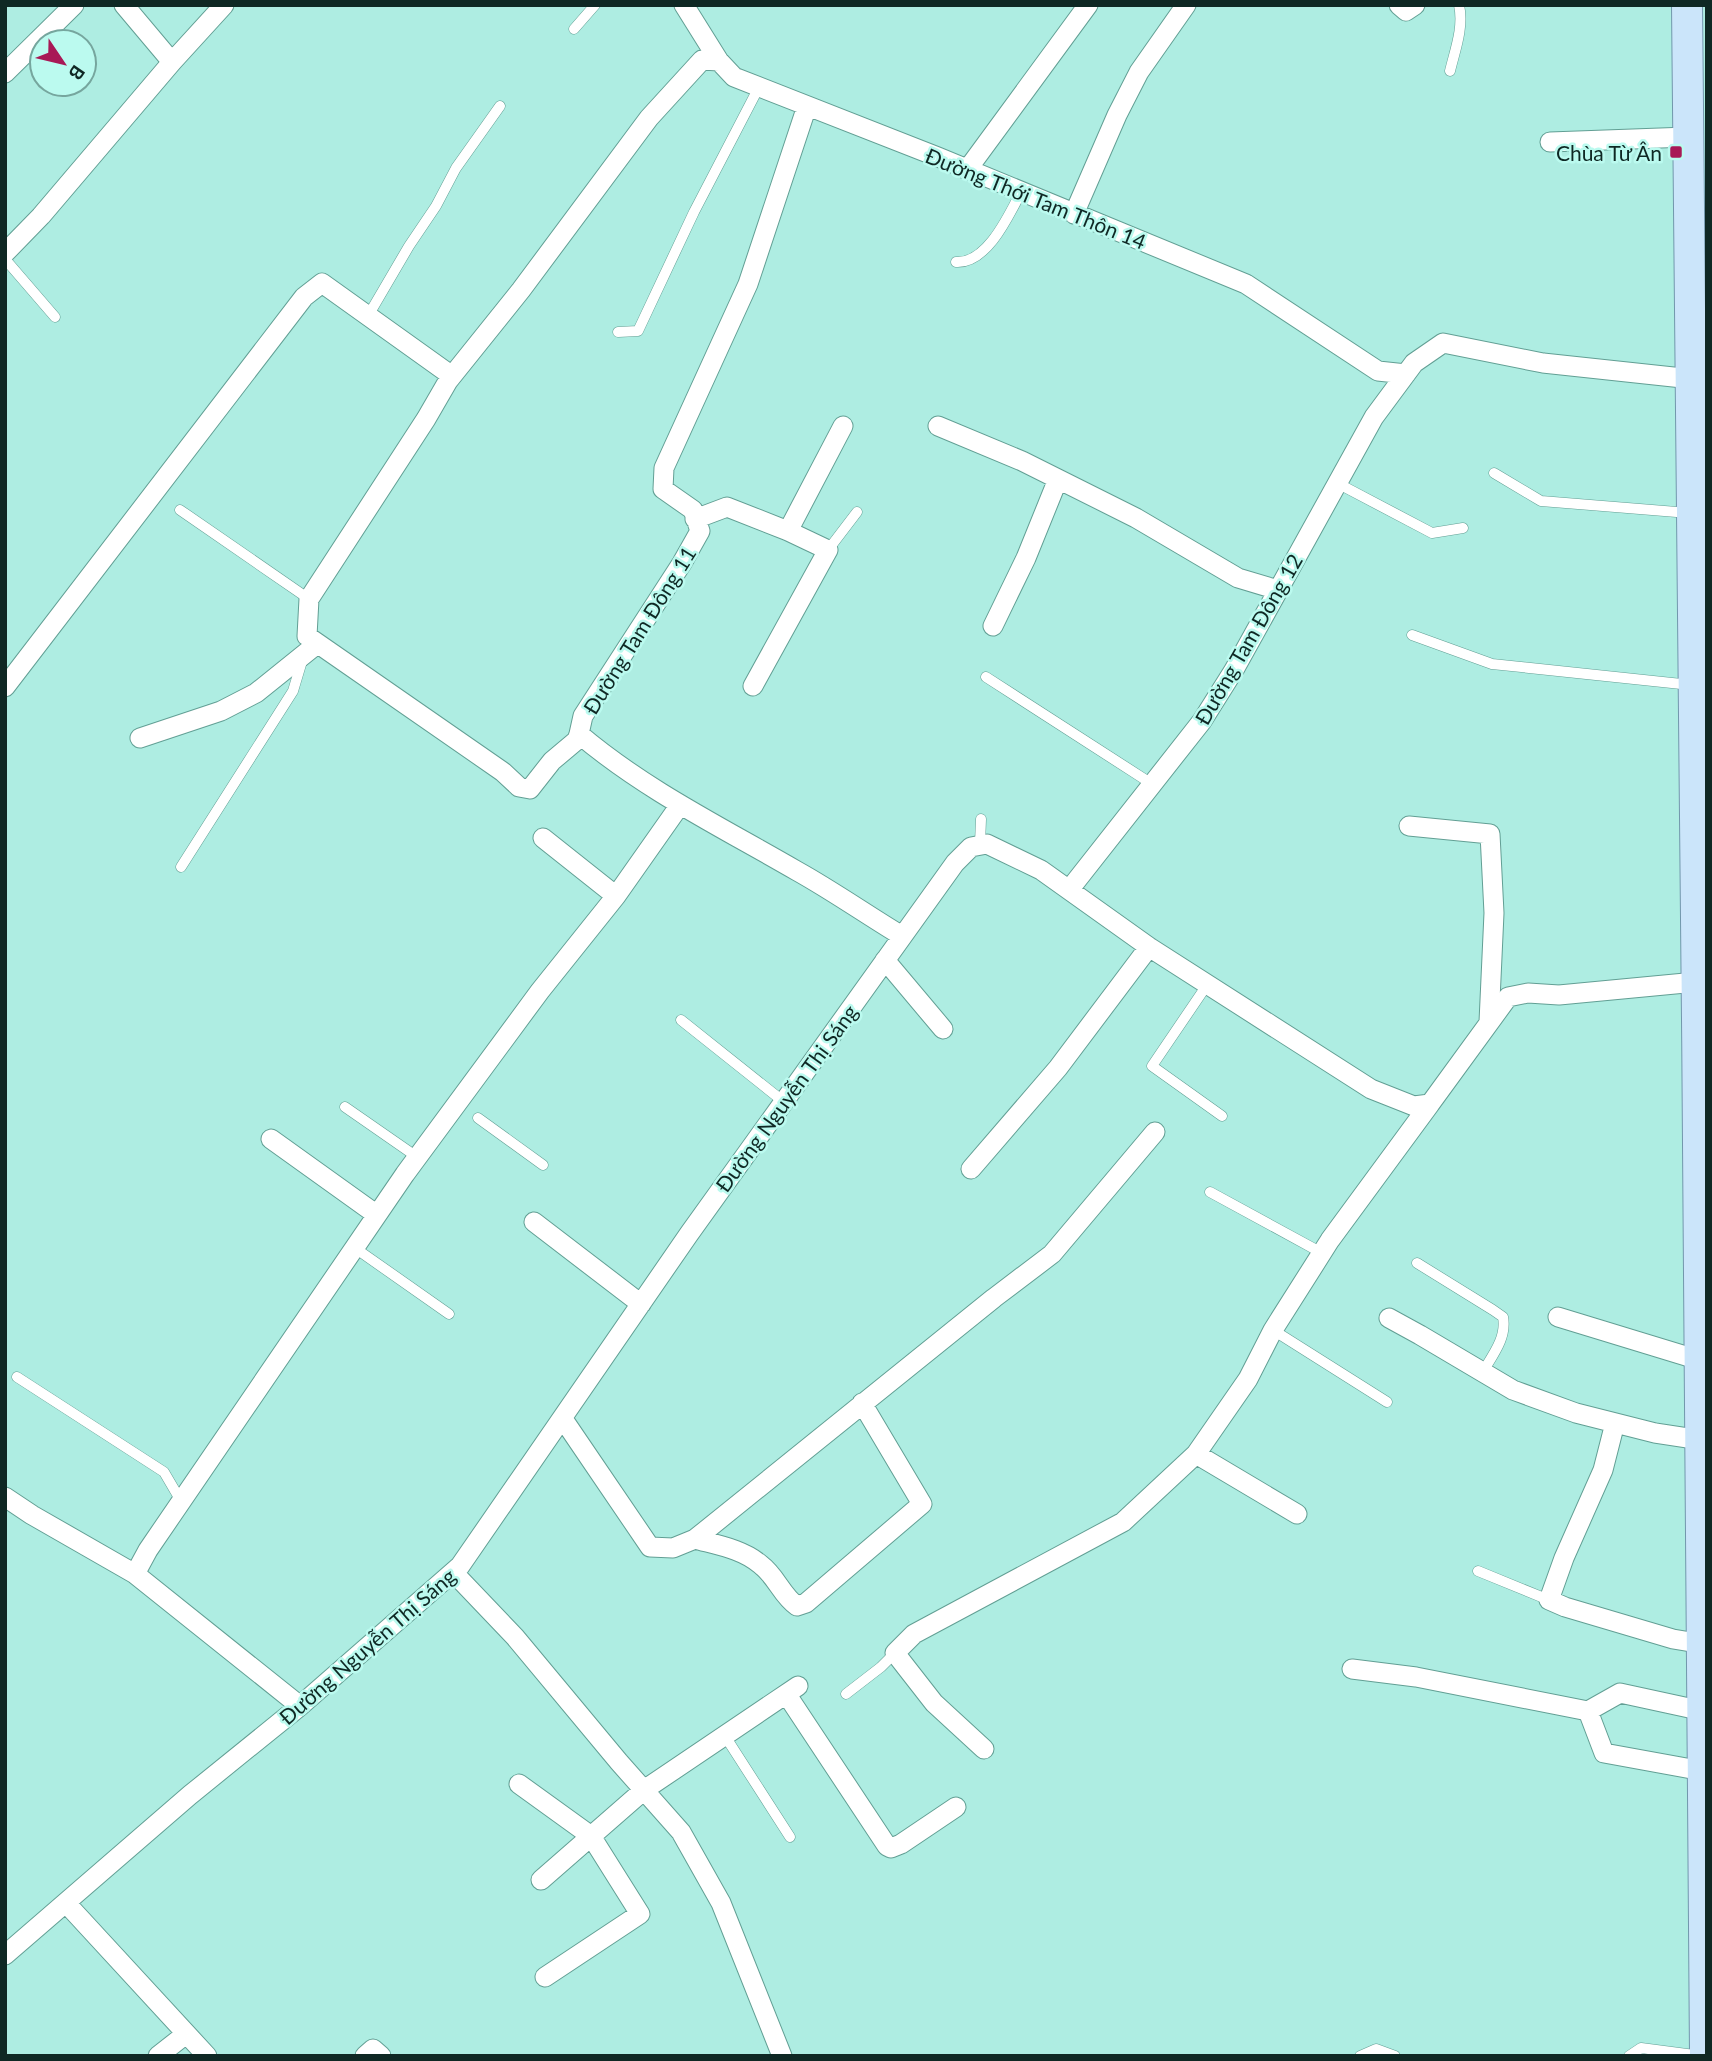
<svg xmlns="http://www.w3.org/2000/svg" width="1712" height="2061" font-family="Lato,sans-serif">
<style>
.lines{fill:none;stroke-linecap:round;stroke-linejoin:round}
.service-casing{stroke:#629f94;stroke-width:11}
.minor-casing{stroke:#629f94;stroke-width:21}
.primary-casing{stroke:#7297ac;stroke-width:32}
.service{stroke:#fff;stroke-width:10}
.minor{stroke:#fff;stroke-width:19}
.primary{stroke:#cbe5fa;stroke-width:30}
.poi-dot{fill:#a81956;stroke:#bbfaef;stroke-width:2.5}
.labels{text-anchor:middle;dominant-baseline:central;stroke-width:5;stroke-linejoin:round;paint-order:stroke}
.poi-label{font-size:21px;fill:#0f2824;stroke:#bbfaef;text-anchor:end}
.street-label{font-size:21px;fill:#0f2824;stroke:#bbfaef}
</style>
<rect width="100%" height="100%" fill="#aeede2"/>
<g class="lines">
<defs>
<path id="service" d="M574 29 595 5
M1450 71C1455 50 1464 27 1459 5
M5 259 55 317
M956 262C987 264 1009 215 1021 192
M368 316 409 246 436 206 456 168 500 106
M618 332 638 331 694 212 759 87
M1494 473 1541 501 1689 513
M1337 483 1432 533 1463 528
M180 510 309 599
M828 550 857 512
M1412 635 1492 664 1691 685
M986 677 1152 784
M980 844 981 819
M181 867 293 691 302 661
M1207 985 1152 1066 1222 1116
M681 1020 784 1102
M345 1107 417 1157
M478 1118 543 1165
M1210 1192 1322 1253
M355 1248 449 1314
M1417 1263 1493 1310 1503 1317C1507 1338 1492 1356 1482 1373
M1273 1330 1387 1402
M17 1377 164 1472 181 1501
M1478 1571 1549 1600
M846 1694 881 1667 895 1653
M725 1736 790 1837
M1360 2056 1376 2049 1395 2056
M1629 2056 1641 2048 1702 2056"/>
<path id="minor" d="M684 5 719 61 734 77 938 157 1246 284 1378 371 1406 374
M1399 5 1406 11 1415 5
M172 62 224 5
M5 73 74 5
M807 106 748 284 664 468 663 489 693 510 700 531 682 563 583 716 579 734C645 790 723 828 797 871 833 891 867 915 902 936
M1550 142 1688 137
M967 170 1088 5
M1074 214 1117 115 1139 72 1186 5
M5 253 41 216 172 62 124 5
M938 426 1022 461 1136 518 1238 578 1278 590
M695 519 727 507 788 531 828 550 753 686
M788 531 843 426
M993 626 1026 558 1058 479
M5 687 304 297 322 283 452 376
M579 734 577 740 552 761 530 789 519 787 503 772 307 636 309 599 426 419 448 381 521 290 649 118 702 60 719 61
M140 738 221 711 256 693 317 644
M1409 826 1490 834 1494 913 1489 1022
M543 838 616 896
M1069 890 1202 721 1234 670 1374 417 1414 363 1443 343 1543 363 1692 379
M885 960 943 1029
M271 1139 377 1215
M971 1169 1058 1068 1149 947
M534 1222 641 1304
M1558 1317 1699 1360
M1389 1318 1420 1335 1513 1390 1576 1413 1655 1433 1701 1440
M563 1419 650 1547 673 1548 695 1539 994 1298 1052 1254 1155 1132
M1615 1423 1603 1470 1564 1558 1549 1600 1565 1607 1673 1639 1703 1644
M1196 1454 1297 1514
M5 1497 32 1515 135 1574
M695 1539C717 1545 743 1549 761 1565 776 1576 782 1596 797 1606L806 1603 922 1504 862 1403
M453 1572 515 1637 619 1762 681 1832 721 1903 782 2056
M1352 1669 1416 1677 1588 1711 1620 1693 1703 1711
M787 1695 887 1846 891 1848 901 1844 956 1807
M300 1706 135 1574 148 1550 405 1174 540 991 616 896 680 805
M1588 1711 1604 1753 1703 1771
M984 1749 934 1703 895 1653 914 1634 1123 1522 1196 1454 1248 1379 1273 1330 1330 1240 1430 1104
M519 1784 591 1836 640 1914 545 1977
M541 1880 644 1790 798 1686
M66 1903 207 2056
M5 1955 190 1795 300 1706 460 1566 689 1234 955 863 971 847 987 844 1041 870 1149 947 1371 1089 1414 1106 1430 1104 1508 997 1528 993 1559 995 1696 982
M158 2056 186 2034
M365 2056 373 2049 381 2056"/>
<path id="primary" d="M1687 5C1695 689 1700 1372 1705 2056"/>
</defs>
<use href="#service" class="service-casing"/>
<use href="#minor" class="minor-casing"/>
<use href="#primary" class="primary-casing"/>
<use href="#service" class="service"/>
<use href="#minor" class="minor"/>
<use href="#primary" class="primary"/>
</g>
<rect class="poi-dot" x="1669" y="145" width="14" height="14" rx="3.5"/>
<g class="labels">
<g class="poi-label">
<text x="1662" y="152">Chùa Từ Ân</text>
</g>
<g class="street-label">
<text transform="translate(1036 198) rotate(22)">Đường Thới Tam Thôn 14</text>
<text transform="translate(639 630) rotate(-58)">Đường Tam Đông 11</text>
<text transform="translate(1248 639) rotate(-60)">Đường Tam Đông 12</text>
<text transform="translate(786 1098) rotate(-54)">Đường Nguyễn Thị Sáng</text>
<text transform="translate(367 1646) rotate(-41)">Đường Nguyễn Thị Sáng</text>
</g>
</g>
<rect width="1712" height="2061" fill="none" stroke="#0f2824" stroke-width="14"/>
<g transform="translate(63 63) rotate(125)"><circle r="33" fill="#bbfaef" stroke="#76a69e" stroke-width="2"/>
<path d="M0-5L12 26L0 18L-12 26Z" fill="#a81956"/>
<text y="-10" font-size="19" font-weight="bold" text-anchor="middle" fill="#0f2824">B</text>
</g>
</svg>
